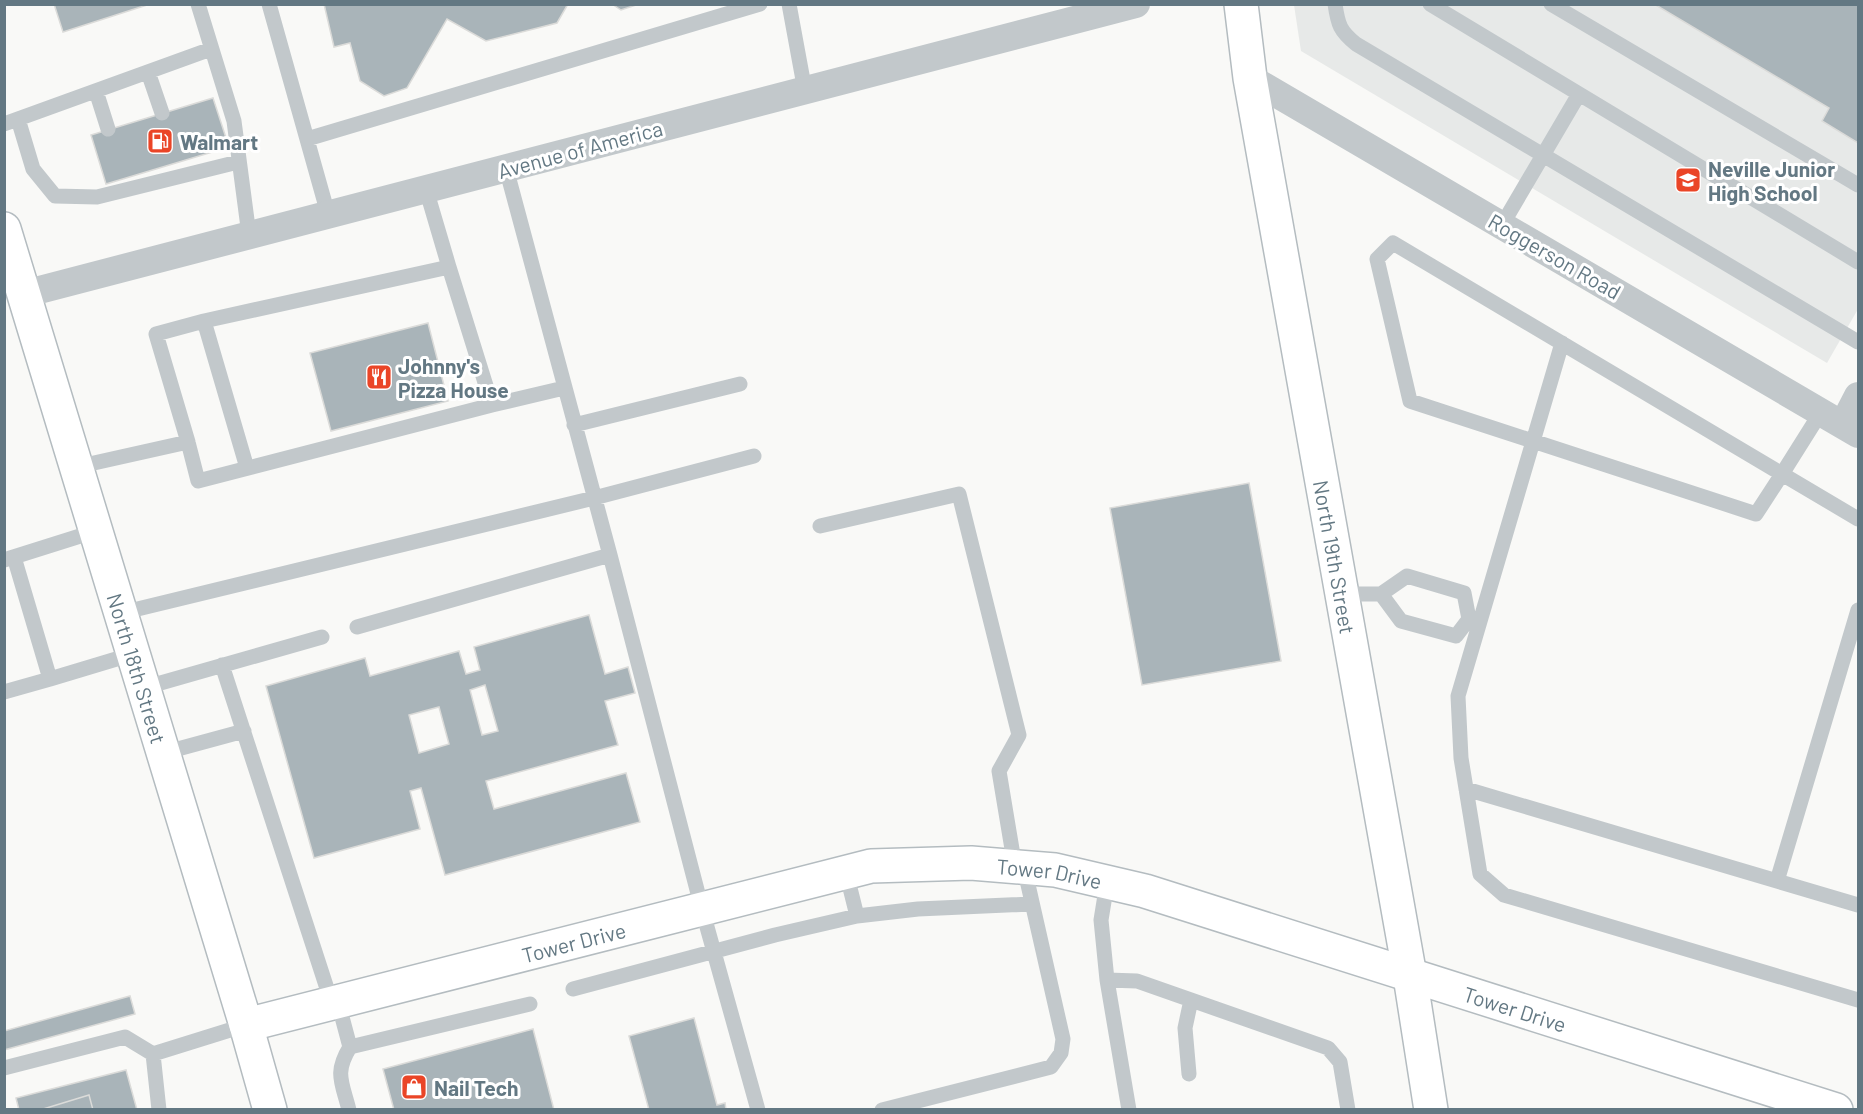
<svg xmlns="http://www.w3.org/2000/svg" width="1863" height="1114" font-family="Barlow,sans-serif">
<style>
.built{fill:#e7e9e8}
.building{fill:#a9b4b9;stroke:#dbdbd9;stroke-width:1.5;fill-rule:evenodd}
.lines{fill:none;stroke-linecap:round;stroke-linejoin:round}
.secondary-casing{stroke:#b4bcc0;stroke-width:36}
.lane{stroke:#c2c8cb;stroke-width:15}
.street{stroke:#c2c8cb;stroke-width:28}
.secondary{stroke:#fff;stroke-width:33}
.labels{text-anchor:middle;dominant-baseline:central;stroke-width:6;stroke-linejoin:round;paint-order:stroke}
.poi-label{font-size:21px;font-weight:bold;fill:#637883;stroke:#fff;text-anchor:start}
.street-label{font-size:21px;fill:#637883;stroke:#fff}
</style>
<rect width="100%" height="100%" fill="#f9f9f7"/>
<path class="built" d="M1294 5H1858V309L1827 363 1301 51Z"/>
<path class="building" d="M54 4H150L63 32Z
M324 4H568L557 23 486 41 447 19 407 88 384 96 360 81 350 43 334 47Z
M612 4H639L621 10Z
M1654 4H1858V143L1822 121 1829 108Z
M213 98 229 147 106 184 91 135Z
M428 323 448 401 331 431 310 353Z
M1249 483 1281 661 1142 685 1110 508Z
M589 615 605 674 628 667 635 693 605 701 618 745 486 781 494 809 626 773 640 822 445 875 421 788 410 791 420 829 314 858 266 686 365 658 370 676 459 651 466 674 480 670 474 647ZM485 685 498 731 482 735 470 690ZM439 707 449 744 419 753 409 715Z
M130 996 135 1014 4 1050V1031Z
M694 1018 717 1105 725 1103 726 1110H649L629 1036Z
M533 1029 554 1110H394L383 1069Z
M126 1070 137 1110H93L89 1095 40 1110H19L16 1098Z
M89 1095 93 1110H40Z"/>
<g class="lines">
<defs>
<g id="secondary">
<path id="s1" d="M1241 4 1250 78 1410 976 1431 1110"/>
<path id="s2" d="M4 229 246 1025 270 1110"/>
<path id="s3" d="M246 1025 871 866 971 863 1055 870 1145 891 1836 1110"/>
</g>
</defs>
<use href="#secondary" class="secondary-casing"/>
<path class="lane" d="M198 4 234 121 249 235
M269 4 328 214
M789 4 805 91
M1335 4C1338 25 1340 31 1356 44L1858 342
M1430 4 1858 262
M1551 4 1858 185
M148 72 162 113
M96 91 108 129
M18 119 33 169 55 196 97 197 238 162
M4 124 211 49
M307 139 760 4
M506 168 610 555 702 909 758 1110
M1502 225 1579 94
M204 321 247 468
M1562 343 1458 696 1461 758 1480 874 1504 895 1858 1000
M492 405 564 388
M1821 412 1782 474 1393 243 1377 259 1410 401 1756 514 1782 474 1858 519
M574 425 740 384
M188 442 198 481 492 405 449 267
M76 467 188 442 156 334 204 321 449 267 426 189
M820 526 959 494 1019 735 999 771 1015 867
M4 560 96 531
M1407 576 1464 593 1469 619 1456 636 1401 621 1381 594Z
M1342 594H1381
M121 613 594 498 754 456
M357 627 610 555
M222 665 332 1004
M50 679 133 654
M143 688 322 637
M4 692 50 679 14 557
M163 753 244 731
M1466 789 1858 905
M846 872 857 916
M1777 881 1858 610
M1107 883 1101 920 1107 980 1129 1110
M1107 980 1137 981 1328 1048 1340 1062 1348 1110
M573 989 775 935 857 916 918 909 1032 904
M338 1002 350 1047
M153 1054 159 1110
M4 1068 125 1037 153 1054 246 1025
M1189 1074 1185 1028 1191 1000
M349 1110C342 1082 334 1073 350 1047L530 1004
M882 1110 1051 1067 1061 1053 1063 1039 1024 867"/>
<path class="street" d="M1250 78 1858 434
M24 294 1136 4
M1843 425 1858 396"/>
<use href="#secondary" class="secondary"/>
</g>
<defs>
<symbol id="fuel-square" viewBox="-11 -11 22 22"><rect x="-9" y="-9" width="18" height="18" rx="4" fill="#ea4527" stroke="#fff"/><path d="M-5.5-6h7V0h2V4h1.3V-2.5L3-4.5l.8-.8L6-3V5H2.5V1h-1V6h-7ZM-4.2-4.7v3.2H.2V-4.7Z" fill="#fff"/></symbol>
<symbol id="school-square" viewBox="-11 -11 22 22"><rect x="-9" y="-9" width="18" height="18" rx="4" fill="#ea4527" stroke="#fff"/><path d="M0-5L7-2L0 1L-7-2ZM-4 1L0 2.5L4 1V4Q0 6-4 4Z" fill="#fff"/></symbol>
<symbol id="restaurant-square" viewBox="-11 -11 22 22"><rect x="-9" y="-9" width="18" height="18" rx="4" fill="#ea4527" stroke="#fff"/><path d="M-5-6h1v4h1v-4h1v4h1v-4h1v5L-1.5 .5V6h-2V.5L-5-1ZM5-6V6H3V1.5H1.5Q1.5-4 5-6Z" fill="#fff"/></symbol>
<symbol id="shop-square" viewBox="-11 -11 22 22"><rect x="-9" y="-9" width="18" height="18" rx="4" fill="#ea4527" stroke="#fff"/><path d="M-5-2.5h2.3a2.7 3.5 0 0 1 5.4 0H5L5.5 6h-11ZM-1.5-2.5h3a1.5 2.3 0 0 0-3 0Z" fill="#fff"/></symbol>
</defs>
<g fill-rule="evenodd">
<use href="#fuel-square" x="145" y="126" width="30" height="30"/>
<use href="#school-square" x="1673" y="165" width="30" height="30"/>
<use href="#restaurant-square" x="364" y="362" width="30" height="30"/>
<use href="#shop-square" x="399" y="1072" width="30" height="30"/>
</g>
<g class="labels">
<g class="poi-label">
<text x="180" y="141">Walmart</text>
<text x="1708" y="168">Neville Junior<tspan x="1708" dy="24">High School</tspan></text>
<text x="398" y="365">Johnny's<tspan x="398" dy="24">Pizza House</tspan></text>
<text x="434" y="1087">Nail Tech</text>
</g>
<g class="street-label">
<text transform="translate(580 149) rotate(-15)">Avenue of America</text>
<text transform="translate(1555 256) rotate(30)">Roggerson Road</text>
<text stroke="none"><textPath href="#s1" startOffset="561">North 19th Street</textPath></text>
<text stroke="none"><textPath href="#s2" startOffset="459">North 18th Street</textPath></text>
<text stroke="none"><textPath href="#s3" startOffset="824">Tower Drive</textPath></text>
<text stroke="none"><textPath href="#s3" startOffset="338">Tower Drive</textPath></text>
<text stroke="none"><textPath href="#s3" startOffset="1310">Tower Drive</textPath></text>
</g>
</g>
<rect width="1863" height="1114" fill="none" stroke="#637883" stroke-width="12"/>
</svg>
